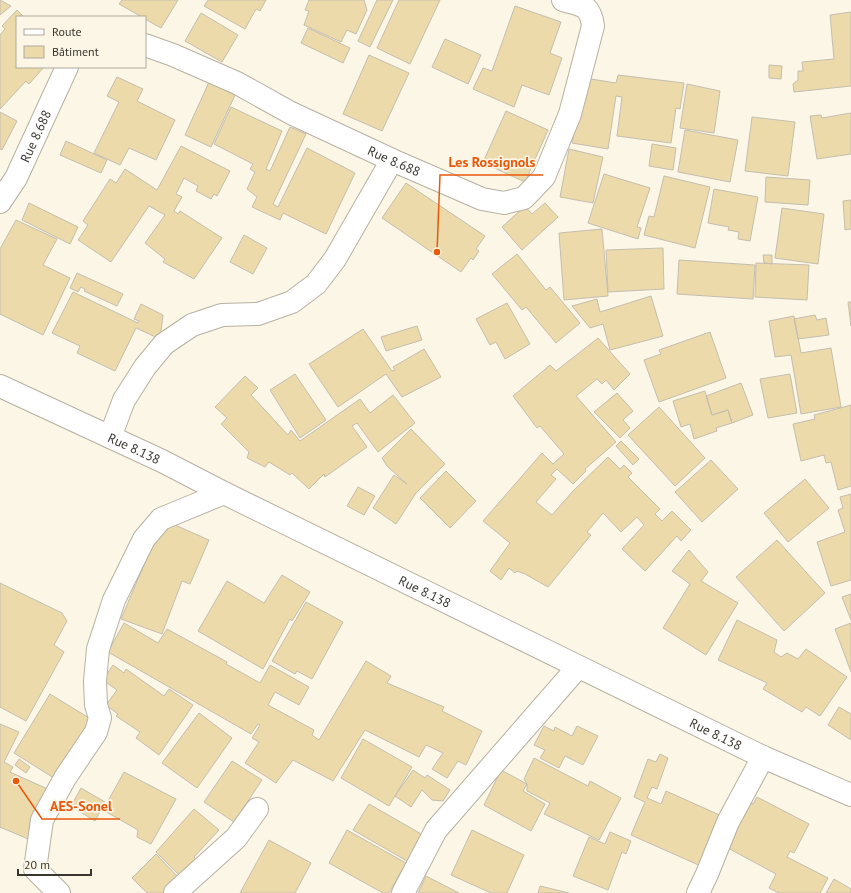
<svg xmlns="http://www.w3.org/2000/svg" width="851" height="893" font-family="'PT Sans',sans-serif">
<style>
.building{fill:#ecdaab;stroke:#c4beaf}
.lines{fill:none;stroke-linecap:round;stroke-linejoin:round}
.minor-casing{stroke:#b7b1a2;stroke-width:24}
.major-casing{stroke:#b7b1a2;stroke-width:24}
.minor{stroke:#fff;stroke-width:22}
.major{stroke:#fff;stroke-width:22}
.labels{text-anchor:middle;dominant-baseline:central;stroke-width:3.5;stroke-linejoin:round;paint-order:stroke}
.street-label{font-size:13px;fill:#38362f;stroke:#fcf6e6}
.leader{fill:none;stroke:#e8590c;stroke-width:1.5}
.callout-dot{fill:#e8590c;stroke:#fcf6e6;stroke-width:1.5}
.callout-label{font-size:14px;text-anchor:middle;font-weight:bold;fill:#e8590c;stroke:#fcf6e6;stroke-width:3.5;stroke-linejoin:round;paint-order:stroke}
</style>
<rect width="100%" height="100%" fill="#fcf6e6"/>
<path class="building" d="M0 0 11 6 0 15Z
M122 0H178L161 28 145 19V17H142L119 4Z
M208 0H266L260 11 256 9 245 29 204 6Z
M309 0H364L367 10 356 34 347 30 341 42 304 25 309 11 305 10Z
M377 0H393L370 47 358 41Z
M399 0H440L410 64 377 48Z
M515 6 561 22 550 53 562 58 549 95 522 85 514 107 473 89 483 68 492 71Z
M17 10 24 17H17V67H44L29 84 26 81 0 109V35L5 29 2 26Z
M851 12V86L794 92 793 84 798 80V71H803L802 62 834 59 830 15Z
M201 13 238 35 222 62 185 41Z
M308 28 350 48 343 63 301 43Z
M445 39 481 55 468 84 432 67Z
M369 55 409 73 382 131 343 114Z
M769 65 782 66 781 79 769 78Z
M618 75 684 83 680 109 676 108 671 143 617 136 622 97 616 96 608 149 572 143 585 78 616 83Z
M117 77 143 89 137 101 175 120 156 160 129 148 120 165 94 153 119 102 107 96Z
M209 82 235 95 211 147 185 135Z
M687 84 720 91 714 133 680 128Z
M231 107 282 131 266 169 270 171 290 127 306 134 273 204 278 207 307 148 355 173 326 234 283 213 280 220 252 207 257 197 247 189 255 172 250 169 253 164 214 144Z
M506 111 548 130 525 182 490 166 491 163 484 160Z
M0 112 17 121 2 150 0 149Z
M851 113V154L817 159 810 116 821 115 822 118Z
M752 117 795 122 788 176 745 171Z
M685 130 738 140 730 182 678 172Z
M66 141 107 160 101 173 60 155Z
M652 144 676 148 673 170 649 166Z
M181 146 230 171 217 196 214 194 211 199 196 191 198 186 184 178 176 194 182 197 174 211 178 214 180 211 222 238 194 279 163 262 165 259 145 243 165 215 149 206 111 262 78 240 88 225 83 221 110 179 116 183 125 169 157 190Z
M569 149 603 157 593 203 560 197Z
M604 174 650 188 637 227 641 228 638 239 588 223Z
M664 176 710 187 695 248 644 235 649 216 654 217Z
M766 177 810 180 808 205 765 202Z
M406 183 485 236 476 249 479 251 473 260 471 258 461 272 382 218Z
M714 189 758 197 750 241 738 239 739 232 728 230 729 227 708 223Z
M851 200V229L845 230 843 201Z
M29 203 78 227 70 244 22 220Z
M545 203 558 217 522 250 502 227 525 206 532 214Z
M782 208 824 214 818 264 775 258Z
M16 220 57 239 43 265 70 278 43 335 0 314V249Z
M602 229 608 296 564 300 559 233Z
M244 235 267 248 253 274 230 262Z
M663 248 664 289 608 292 606 250Z
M517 254 546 290 550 287 580 323 556 343 526 307 522 310 492 274Z
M763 255H772V264L764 263Z
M679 260 755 265 753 299 677 294Z
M756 263 809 265 807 300 755 297Z
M77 273 123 294 117 306 84 291 85 289 81 287 78 292 70 288Z
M73 292 138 323 139 321 134 319 141 304 163 315 160 339 136 328 115 371 77 353 80 346 52 333Z
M651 296 663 336 610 350 603 324 590 328 572 306 597 299 600 312Z
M848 302H851V326Z
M507 303 530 344 505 359 496 342 490 345 476 319Z
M815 315 817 320 826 318 829 335 798 339 794 319Z
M794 316 801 353 831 348 841 407 801 414 791 355 775 357 769 321Z
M417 326 422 340 386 351 381 337Z
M363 329 392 371 395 370 393 367 424 349 441 377 402 397 386 374 338 407 309 364Z
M710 332 726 378 659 402 644 360 661 354 659 350Z
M598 338 630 374 614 390 606 380 602 384 597 379 576 396 616 442 585 469 586 471 573 484 557 469 551 475 556 479 536 502 552 515 573 491 608 457 620 469 624 465 632 473 628 477 660 509 655 514 662 521 672 511 691 530 681 541 677 536 645 571 622 549 644 525 637 517 621 532 603 513 587 532 591 535 548 587 525 574 517 571 515 573 509 568 501 580 490 571 510 543 483 521 542 453 553 464 564 454 540 426 537 428 513 396 550 365 556 371Z
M295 374 326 420 300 438 270 390Z
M790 374 797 413 768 418 760 379Z
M245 376 258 388 251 395 288 435 291 430 300 441 360 399 370 413 393 395 415 423 378 452 357 423 352 426 367 447 325 477 324 474 309 489 292 473 290 475 269 462 265 467 247 458 249 452 221 424 227 418 215 407Z
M741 383 753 415 732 423 728 410 712 415 706 396Z
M705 391 712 415 728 410 732 423 716 428 717 431 694 439 690 424 681 427 673 401Z
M617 393 633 411 623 420 630 428 620 438 594 412Z
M851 405V486L838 490 831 462 826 463 824 455 801 461 793 424 815 419 814 415Z
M659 407 705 458 675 486 628 435Z
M411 429 445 464 416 493 396 524 373 508 394 475 407 484 387 466 382 458Z
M621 441 639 459 633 465 616 446Z
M711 460 738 489 702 522 675 492Z
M446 471 476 501 450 528 420 498Z
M805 479 829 508 788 542 764 513Z
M358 487 375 496 364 515 347 506Z
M851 494V580L831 586 817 542 845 532 838 510 843 508 840 497Z
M168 522 209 540 190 584 182 581 162 634 121 619 155 539Z
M777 540 825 593 784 631 736 577Z
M689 550 708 572 701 581 738 603 706 655 663 628 690 584 672 571Z
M282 575 310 592 292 621 290 619 263 669 198 631 227 581 264 603Z
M0 583 62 613 67 621 54 645 64 652 26 721 0 707Z
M851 594V620L842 597Z
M306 602 343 622 312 679 297 671 295 674 272 661Z
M737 620 777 640 774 652 781 657 787 653 798 659 806 649 847 677 820 716 806 707 802 712 763 689 767 683 718 660Z
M124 623 158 643 167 629 227 662 226 664 260 683 270 665 309 687 299 705 275 692 268 705 314 730 312 735 319 740 366 661 391 676 387 683 444 707 442 711 482 731 466 765 458 761 447 778 432 769 443 753 426 745 419 757 365 730 333 781 293 760 276 783 245 763 259 742 252 738 260 725 258 724 251 734 108 652Z
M851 623V672L835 629Z
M113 665 124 673 126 669 164 696 169 689 193 705 159 755 136 738 140 732 116 716 118 714 106 705 117 690 103 680Z
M50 694 94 721 57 780 14 753Z
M839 707 851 714V740L828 725Z
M199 713 232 738 197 788 162 763Z
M0 724 19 732 4 762 13 767 10 772 52 791 28 839 0 827Z
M544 726 554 731 555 727 572 736 577 726 598 736 583 765 565 756 559 768 540 758 545 750 534 745Z
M363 739 412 767 389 806 341 778Z
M660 754 668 758 657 789 652 787 647 798 661 804 666 791 724 817 703 867 631 835 645 802 634 797 648 759 656 762Z
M534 758 588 786 590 781 621 798 599 840 544 814 550 803 527 791V784L524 779Z
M19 759 30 767 26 773 15 765Z
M232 761 262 780 234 822 204 802Z
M413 770 425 778 427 775 450 790 443 801 432 800 422 790 411 807 395 796Z
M501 770 527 784 523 791 545 804 531 831 484 805Z
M124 772 176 799 151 844 137 837 138 830 103 810Z
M81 788 105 802 95 821 71 806Z
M757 797 809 824 794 853 790 851 787 857 828 878 820 893H779L769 888 776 874 726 847 748 802 753 804Z
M369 804 423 835 407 861 353 830Z
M194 809 219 830 194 857 197 861 181 877 156 852Z
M347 830 406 863 389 893H383L329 863Z
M472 830 524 855 507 893H491L451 875Z
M610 832 631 841 626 854 622 852 608 890 573 876 589 837 605 844Z
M269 840 311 863 295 893H240Z
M156 854 179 878 164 893H147L132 878Z
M426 876 459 893H418Z
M834 879 851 889V893H826Z
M540 886 569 893H538Z"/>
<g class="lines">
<defs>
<g id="minor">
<path id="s1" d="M145 45 173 55 237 83 291 113 392 160 482 199 504 203 524 198 544 177 570 114 593 26C590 4 582 6 563 0"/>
<path id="s2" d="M0 202 16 178 67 67"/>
<path d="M110 437 124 400 145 367 164 344 192 325 222 315 258 314 292 302 316 284 335 259 392 160"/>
<path d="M59 893 35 869 42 820 65 778 96 732 100 718 96 705 95 681 98 649 114 600 144 539 161 519 224 493"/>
<path d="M175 893 236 838 257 809"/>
<path d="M403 893 436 830 578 667"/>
<path d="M698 893 707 874 728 822 763 757"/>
</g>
<g id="major">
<path id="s3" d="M0 386 162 461 224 493 763 757 851 795"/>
</g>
</defs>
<use href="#minor" class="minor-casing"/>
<use href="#major" class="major-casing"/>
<use href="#minor" class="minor"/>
<use href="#major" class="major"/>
</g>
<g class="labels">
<g class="street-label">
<text stroke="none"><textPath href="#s2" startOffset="75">Rue 8.688</textPath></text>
<text stroke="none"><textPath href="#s1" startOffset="275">Rue 8.688</textPath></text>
<text stroke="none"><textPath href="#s3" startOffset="148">Rue 8.138</textPath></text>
<text stroke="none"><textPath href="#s3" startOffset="472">Rue 8.138</textPath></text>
<text stroke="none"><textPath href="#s3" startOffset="796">Rue 8.138</textPath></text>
</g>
</g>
<path class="leader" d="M437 252L440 175H543M16 781L42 819H120"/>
<g class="callout-dot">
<circle cx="437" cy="252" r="4"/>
<circle cx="16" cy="781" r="4"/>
</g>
<g class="callout-label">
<text x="492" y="167">Les Rossignols</text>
<text x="81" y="811">AES-Sonel</text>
</g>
<rect x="16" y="16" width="130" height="52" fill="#fcf6e6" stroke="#aea99d"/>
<rect x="24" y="29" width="20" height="6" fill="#ffffff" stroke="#aea99d"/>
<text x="52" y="36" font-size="12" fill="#38362f">Route</text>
<rect x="24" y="46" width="20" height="12" fill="#ecdaab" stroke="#aea99d"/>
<text x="52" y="56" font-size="12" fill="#38362f">Bâtiment</text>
<path d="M18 869v6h73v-6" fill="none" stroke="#38362f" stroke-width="2"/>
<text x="24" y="869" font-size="12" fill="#38362f" stroke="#fcf6e6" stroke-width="3" paint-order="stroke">20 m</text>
</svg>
